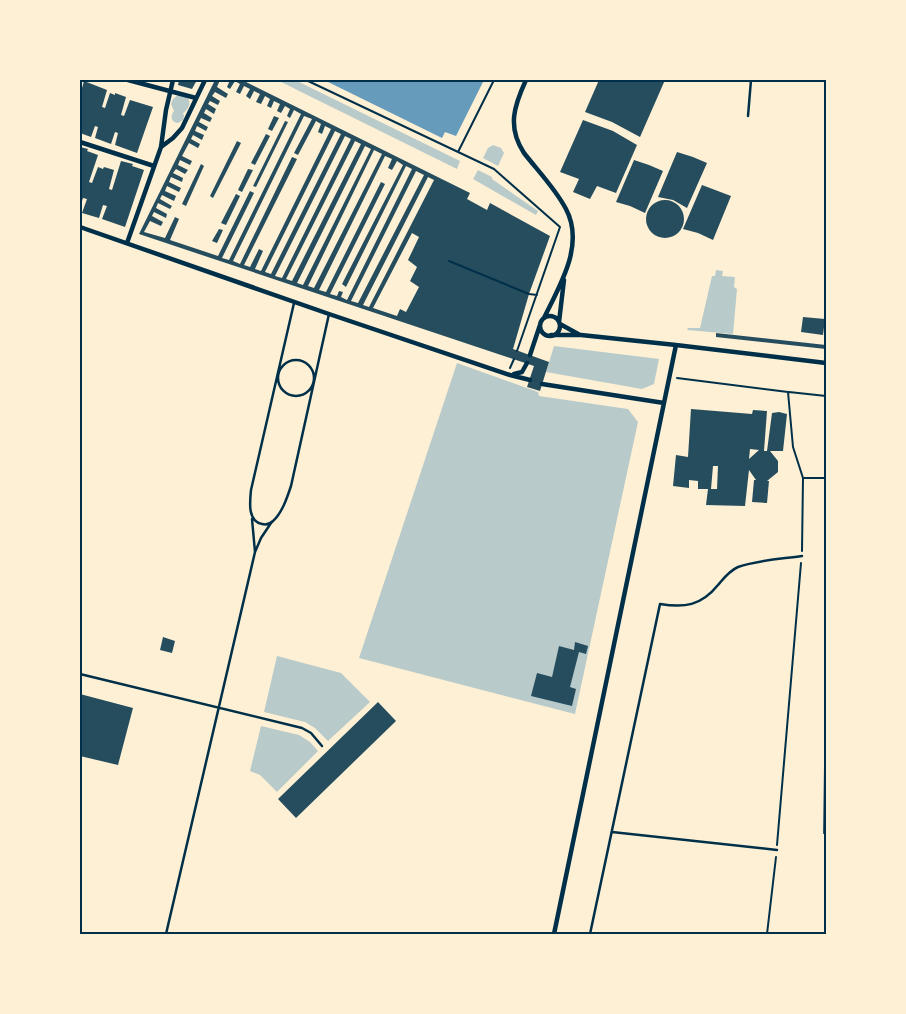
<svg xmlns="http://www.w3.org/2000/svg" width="906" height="1014" font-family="'IBM Plex Sans',sans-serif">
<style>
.green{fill:#b9caca}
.water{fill:#669bbc}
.building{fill:#264d5e;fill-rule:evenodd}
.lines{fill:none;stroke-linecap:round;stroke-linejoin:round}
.path{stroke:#003049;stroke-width:2}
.service{stroke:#003049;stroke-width:2.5}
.minor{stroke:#003049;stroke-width:4.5}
.neatline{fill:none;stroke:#003049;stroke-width:2}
</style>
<rect width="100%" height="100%" fill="#fdf0d5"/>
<path class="green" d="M277 80H295L460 161 457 169Z
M178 95C180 96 183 96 186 97 193 101 188 110 183 113L184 116 183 120 178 123C171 122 170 116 174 111L171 104 173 99Z
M493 145 501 148 504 153 498 166 483 158 488 148Z
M478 170 492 177V179L538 211 536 215 473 179Z
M716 270 723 271 722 276 735 277 734 287 737 289 733 334 687 330 688 328H700L712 276H715Z
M554 346 659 359 654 384 642 389 546 372Z
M457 363 538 392 539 396 628 409 638 422 575 714 359 658Z
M277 656 341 673 370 702 328 741 315 728 305 722 264 712Z
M261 726 299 735 310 742 318 751 277 792 260 775 250 771Z"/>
<path class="water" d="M324 80H484L456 136 445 132 442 138Z"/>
<path class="building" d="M179 80H197L192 89 178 85Z
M215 80H220L217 87 228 94 226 98 215 92 212 96 220 101 218 105 210 101 208 104 216 109 214 114 206 109 204 113 212 118 210 122 201 118 199 122 208 127 206 131 197 126 195 131 204 135 202 140 193 135 191 139 200 144 198 148 189 143 182 156 192 161 190 165 180 160 178 165 188 170 185 174 176 169 173 173 183 178 182 182 171 177 169 182 181 188 179 192 167 186 165 191 176 196 174 201 162 195 160 199 172 206 170 209 158 203 156 208 167 214 166 218 154 212 152 216 163 222 161 226 150 221 144 232 165 238 175 217 179 219 170 240 218 256 250 191 254 193 222 258 229 260 301 114 294 110 290 118 287 116 290 109 285 106 281 113 277 111 280 104 274 101 271 108 267 106 270 99 265 96 261 104 256 102 260 94 254 91 250 99 246 96 250 89 244 86 240 94 236 92 240 84 235 81 230 89 227 87 230 80H242L470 193 467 199 487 210 490 203 550 236 529 294 513 349 549 362 540 391 527 387 534 366 139 234ZM304 116 312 119 294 153 298 155 316 121 321 124 318 132 322 134 325 126 331 129 261 271 255 269 263 251 259 249 250 267 244 265 297 159 292 157 240 264 233 261ZM335 131 341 134 271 274 265 272ZM345 136 351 139 282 278 275 276ZM355 141 361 144 292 281 286 279ZM365 146 371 149 303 285 297 283ZM374 150 382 154 314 288 308 286ZM385 156 392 159 388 168 392 170 397 161 403 165 342 284 346 287 406 166 412 169 347 300 341 297 343 292 339 291 337 296 330 294 385 184 381 182 326 292 319 290ZM416 171 424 175 358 303 351 301ZM428 177 434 180 369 307 363 305ZM412 233 419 237 408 260 417 267 410 281 419 287 406 312 400 309 397 316 373 308Z
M599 80H665L640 137 612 122 585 112Z
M84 81 107 90 102 107 105 108 110 93 115 95V93L126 97 121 115 124 116 130 100 153 107 137 153 115 145 118 133 115 132 111 144 95 138 98 127 95 126 91 137 80 133V95Z
M274 116 279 118 272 131 268 129Z
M583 120 613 131 637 145 616 193 597 186 590 199 573 192 579 179 560 172Z
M285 121 288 122 256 187 253 186Z
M266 134 270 136 255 165 251 163Z
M237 141 241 143 213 198 210 196Z
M80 147 88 149 87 151 98 155 89 182 92 183 98 167 103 169 104 167 114 170 109 189 112 190 121 161 133 164 132 166 144 170 125 227 102 219 107 206 103 205 99 218 82 213 87 199 83 198 80 207Z
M677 152 693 157 707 163 687 208 673 200 658 197Z
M634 160 649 165 663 171 645 213 630 206 616 202Z
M201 164 204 166 186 206 182 204Z
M248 169 253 170 242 192 238 190Z
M702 185 731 196 713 240 698 233 683 229Z
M236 194 240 196 226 225 221 223Z
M646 219a19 19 0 1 1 38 0a19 19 0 1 1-38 0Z
M219 229 223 230 217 243 212 241Z
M803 317 825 319 823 335 801 332Z
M716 333 826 345V349L716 337Z
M691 409 752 414 753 410 767 411 764 451H767L772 413 779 412 787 414 783 451H770L778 461V472L767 481H769L767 503 752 502 754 480H756L749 470 745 506 706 505 708 489H698V481L689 480V488L673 486 676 455 688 457ZM750 449 759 450 749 459ZM713 466H718L717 489H711Z
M163 637 175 641 172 653 160 650Z
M575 642 588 646 586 654 579 652 570 687 576 689 572 706 531 696 537 673 552 677 559 646 574 650Z
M80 694 133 708 118 765 80 756Z
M378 702 396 721 296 818 278 799Z
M824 766H826V833L823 834Z"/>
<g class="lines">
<path class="path" d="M306 80 494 169 560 227 517 351
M458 152 494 80
M449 261 529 294 537 295
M510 368 514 359
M677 378 788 392 793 447 803 478 802 551
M789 392 826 396
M803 478H826
M777 845 801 563
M767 934 776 857"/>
<path class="service" d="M748 116 751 80
M294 303 251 490C250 501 247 521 262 524 266 525 270 524 273 521 282 513 287 498 291 486L329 314
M278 378a18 18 0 1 1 36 0a18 18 0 1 1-36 0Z
M252 519 255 552 261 538 271 523
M80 674 302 728 311 733 322 746
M612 832 777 850
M166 934 255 552
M590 934 660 604C684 608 701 606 718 585 724 578 729 571 738 567 758 560 781 559 802 556"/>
<path class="minor" d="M128 80 196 98
M526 80C514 106 507 127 524 153 538 171 555 188 566 209 585 245 560 285 544 318
M80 142 154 166
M161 147 166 110 173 80
M80 227 329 314 510 375 530 380
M127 243 161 147 173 138 182 128 205 80
M540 326a10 10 0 1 1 20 0a10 10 0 1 1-20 0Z
M559 322 564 280
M560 324 580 335
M551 335H581L676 345 826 363
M530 355 540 325
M514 374 522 372 527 363
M542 384 664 403
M554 934 676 345"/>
</g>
<rect width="906" height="1014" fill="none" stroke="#fdf0d5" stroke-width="162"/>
<rect x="81" y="81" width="744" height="852" class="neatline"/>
</svg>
